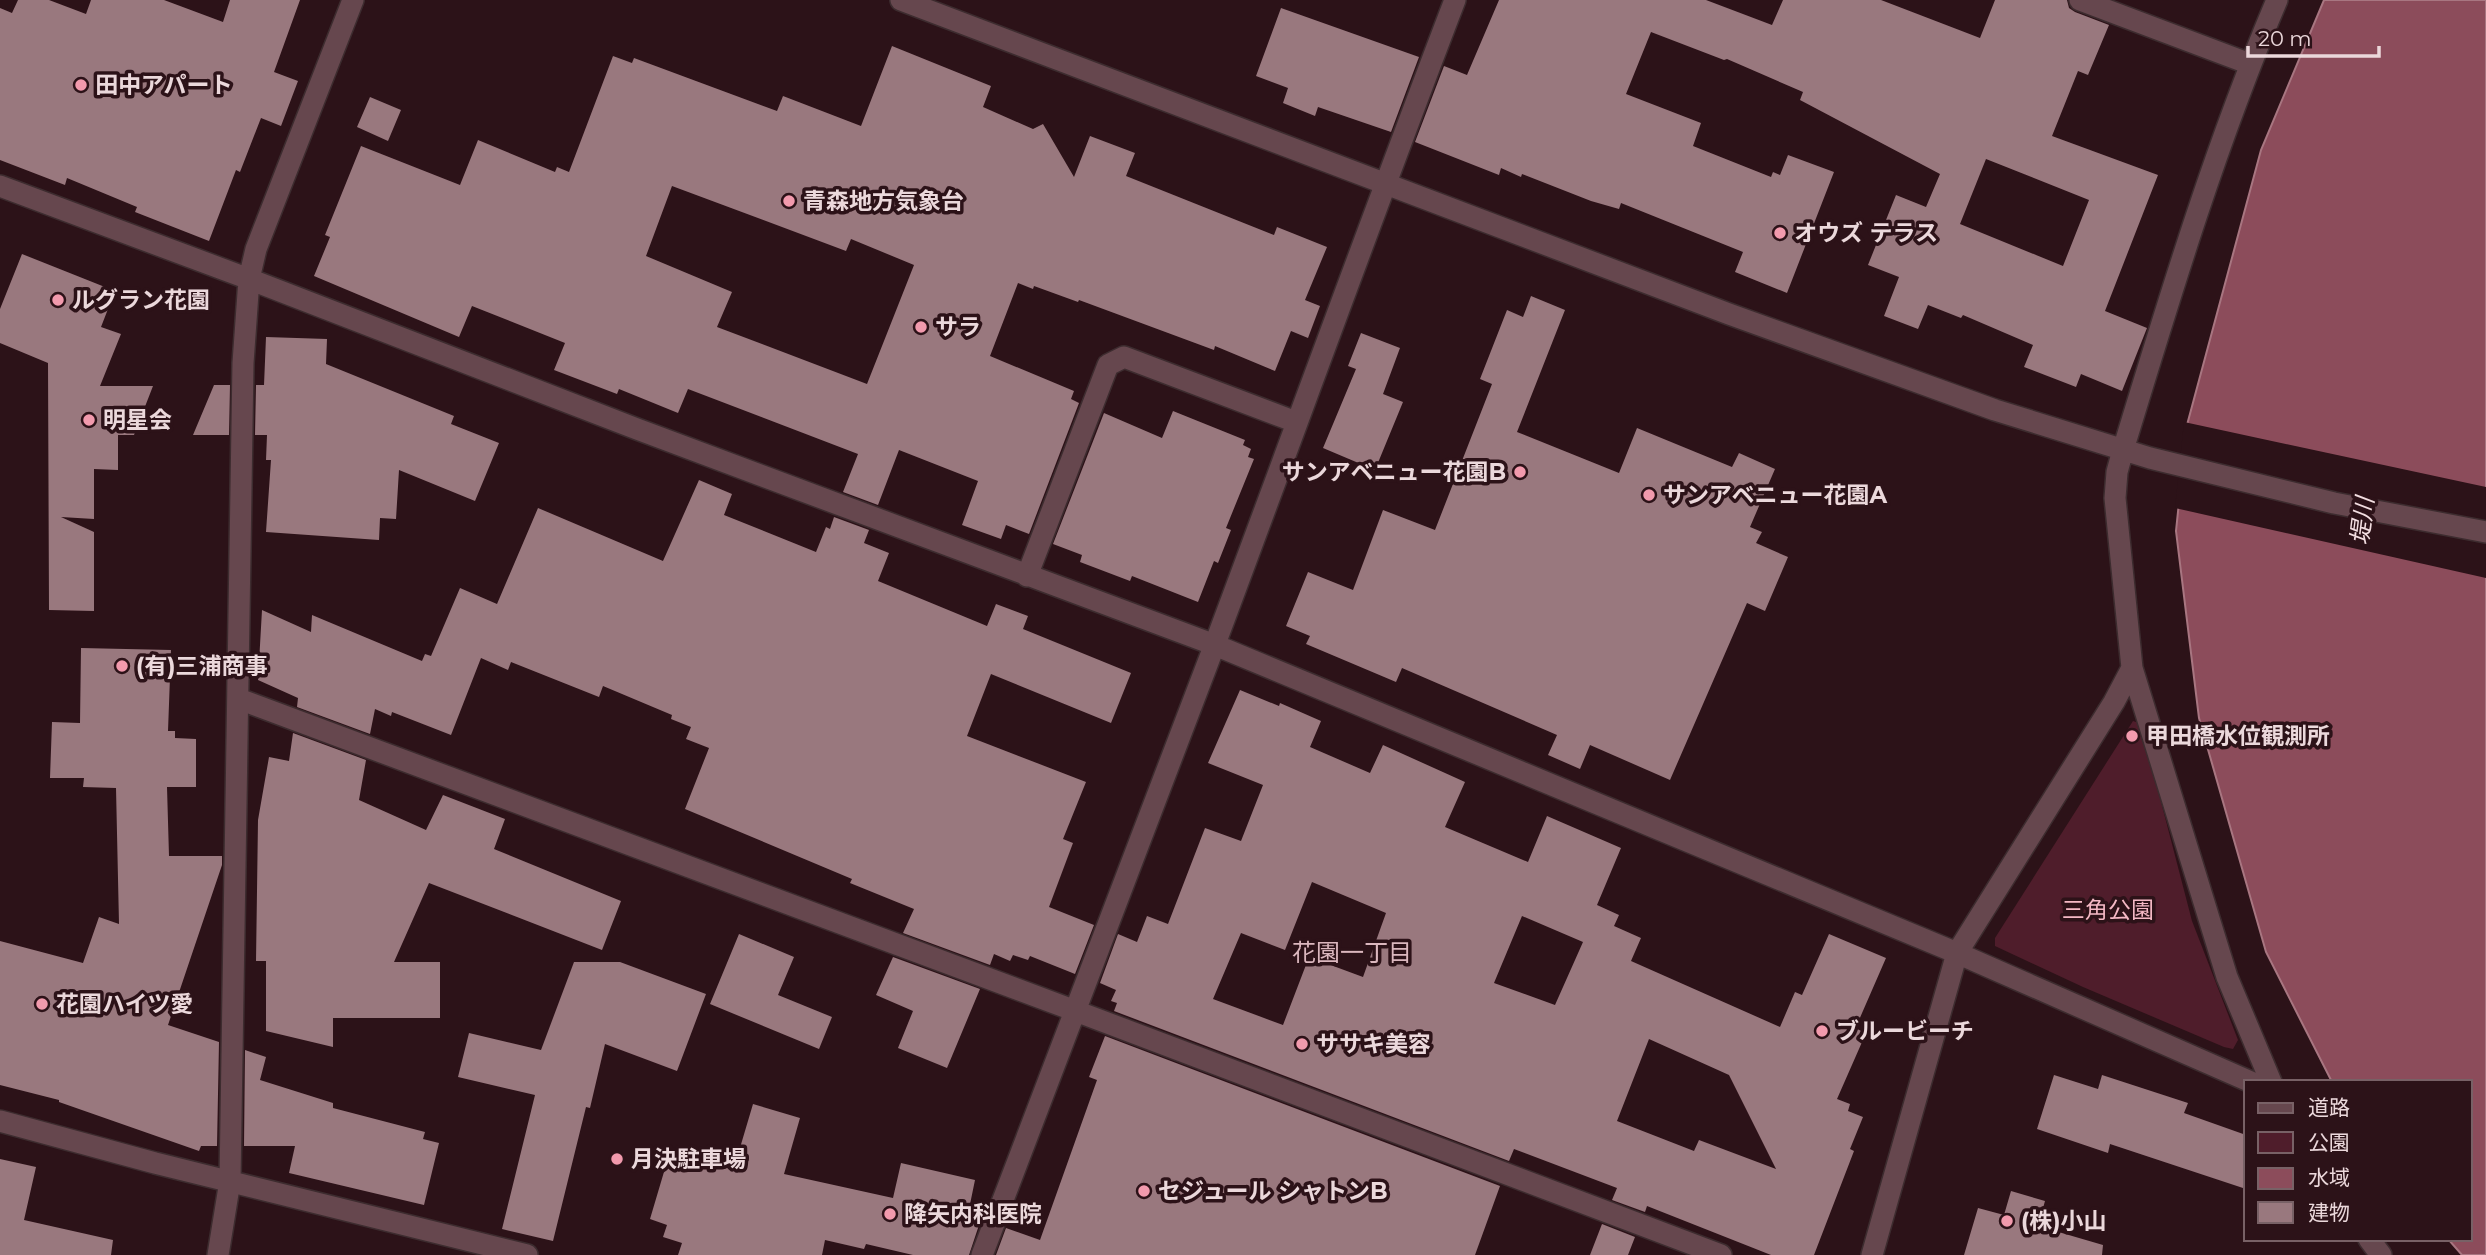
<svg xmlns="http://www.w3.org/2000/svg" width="2486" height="1255" font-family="Montserrat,'Noto Sans JP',sans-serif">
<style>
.green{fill:#4f1d2b}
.water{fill:#8c4c5b;stroke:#a87681;stroke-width:2}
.pier{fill:#2c1218}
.building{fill:#99787e;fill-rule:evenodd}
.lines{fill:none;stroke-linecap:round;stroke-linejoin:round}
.minor-casing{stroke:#3d2c2f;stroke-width:24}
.minor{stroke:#66474e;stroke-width:21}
.poi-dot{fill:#f29aad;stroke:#2c1218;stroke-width:2.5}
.labels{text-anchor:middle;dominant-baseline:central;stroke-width:7;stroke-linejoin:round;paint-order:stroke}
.poi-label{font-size:23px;font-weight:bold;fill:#ebd8db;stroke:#2c1218;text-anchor:start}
.park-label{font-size:23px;fill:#f4b8c4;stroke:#2c1218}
.water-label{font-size:24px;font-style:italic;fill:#f3dee1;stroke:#2c1218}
.neighbourhood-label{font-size:24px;fill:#dbb7be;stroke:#2c1218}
</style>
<rect width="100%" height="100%" fill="#2c1218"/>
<path class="green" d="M2133 721 2139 723 2146 744 2192 921 2238 1040 2233 1049 2224 1047 2083 987 1995 946V938Z"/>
<path class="water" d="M2324 0H2486V1255H2462L2448 1239H2470V1082H2332L2266 952 2199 718 2176 531 2187 425 2261 150Z"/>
<path class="pier" d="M2184 422 2486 487V578L2175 508Z"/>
<path class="building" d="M18 0H49L86 14 91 0H164L223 22 230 0H300L274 72 298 81 281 126 261 118 240 172 236 170 209 241 135 212 137 207 67 178 65 185 0 160V8L12 13Z
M1499 0H1706L1772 25 1783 0H1881L1980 38 1995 0H2067L2069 8 2075 12 2109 25 2088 75 2078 71 2052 136 2158 175 2105 311 2147 328 2122 391 2081 374 2076 387 2024 367 2033 345 1963 315 1961 318 1928 305 1918 329 1884 316 1899 277 1868 265 1896 195 1926 207 1940 174 1800 100 1803 92 1727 59 1724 60 1651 32 1626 94 1701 123 1693 146 1771 177 1773 172 1780 175 1788 155 1834 172 1787 293 1735 272 1743 252 1621 203 1619 209 1591 201 1522 174 1521 177 1501 168 1499 175 1415 142 1444 66 1467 75ZM1986 159 2089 200 2063 266 1960 224Z
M1281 8 1419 57 1391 132 1318 107 1315 116 1283 103 1288 88 1256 76Z
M892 46 991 86 983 107 1033 129 1043 124 1074 177 1090 136 1135 153 1126 176 1274 235 1277 227 1327 247 1305 300 1320 306 1308 338 1291 331 1275 371 1215 346 1214 350 1079 300 1078 302 1034 286 1033 289 1018 283 990 356 1074 391 1071 399 1079 403 1029 534 1006 525 1001 539 962 525 978 481 899 450 878 505 843 492 858 454 688 389 678 413 619 389 617 394 554 370 565 343 472 306 459 337 314 276 330 237 325 235 361 146 460 185 478 140 555 172 557 167 569 172 613 56 632 63 634 58 777 111 783 96 861 126ZM672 186 846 251 851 239 914 265 867 384 717 327 732 292 646 256Z
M370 97 401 110 388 141 357 127Z
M22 254 115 291 101 327 121 334 100 386H153L134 435H118V470L94 469V519L61 517 94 532V611L49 610 48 363 0 343V309Z
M1531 296 1565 310 1517 432 1619 473 1637 428 1732 467 1739 453 1775 469 1750 527 1762 532 1756 543 1788 557 1765 611 1747 603 1670 780 1590 745 1580 769 1548 755 1557 735 1402 668 1396 682 1306 644 1310 636 1286 626 1308 572 1353 590 1383 510 1435 530 1492 384 1480 379 1507 310 1523 317Z
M1361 333 1400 348 1383 394 1403 402 1375 470 1323 448 1356 369 1348 366Z
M266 337 327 339 326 364 454 416 451 424 499 443 475 501 399 470 396 519 380 518 379 540 266 532 271 460H266L267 435H255L256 385H264Z
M214 385H230L229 435H193Z
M1173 411 1245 440 1243 445 1251 449 1248 457 1254 459 1226 528 1231 530 1218 563 1214 561 1198 602 1132 576 1130 581 1080 562 1082 555 1053 544 1104 413 1162 438Z
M699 480 732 494 724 515 816 552 826 527 830 529 834 517 869 530 864 543 889 553 878 581 987 626 996 604 1028 616 1023 629 1131 673 1111 723 991 674 967 736 1086 782 1063 839 1073 843 1049 907 1094 925 1075 974 1030 956 1028 960 1013 955 1010 961 994 954 990 965 903 933 914 909 850 883 852 879 685 809 709 748 686 739 691 727 671 719 672 715 603 686 599 697 511 662 508 670 481 658 451 735 392 712 391 716 375 709 370 734 297 707 298 698 258 680 262 610 311 632 312 615 422 661 425 654 431 656 460 588 497 604 538 508 663 561Z
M81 648 171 650 168 731H175V738L196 739V787H167L169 856H222V865L168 1025 219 1042 217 1146H201L199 1151 59 1102V1100L0 1085V941L83 963 99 917 119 924 116 788 83 787 84 778H50L52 722 80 723Z
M1240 690 1279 706 1280 703 1321 721 1310 747 1370 773 1383 745 1465 782 1445 827 1528 862 1547 816 1621 848 1597 905 1619 915 1614 926 1641 938 1631 961 1780 1027 1795 992 1802 995 1829 934 1886 958 1859 1020H1860L1857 1029 1866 1033 1837 1099 1850 1104 1848 1111 1863 1117 1850 1149 1854 1151 1814 1255H1771L1647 1206 1645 1212 1612 1200 1617 1188 1514 1149 1509 1161 1114 1011 1117 1003 1111 1001 1116 990 1100 983 1118 934 1137 942 1147 916 1168 924 1205 828 1241 841 1263 785 1208 763ZM1312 882 1386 913 1363 977 1309 957 1283 1025 1213 999 1241 933 1285 950ZM1522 916 1583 942 1555 1005 1494 983ZM1649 1039 1729 1075 1776 1169 1699 1140 1694 1151 1617 1121Z
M293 733 366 760 359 800 426 830 443 795 505 819 494 849 621 901 602 950 429 883 394 962H440V1018H333V1047L266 1031V961H256L258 820 269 757 289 761Z
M739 934 794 957 778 995 832 1017 819 1049 710 1004Z
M893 957 980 989 947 1068 898 1048 913 1011 876 995Z
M574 962H620L706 994 677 1071 605 1044 590 1108 586 1107 553 1241 502 1229 535 1095 458 1077 469 1033 541 1050Z
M1105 1036 1500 1186 1475 1255H996L1006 1228 1040 1240 1097 1080 1089 1077Z
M245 1050 266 1057 260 1080 333 1103V1108L425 1132 423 1139 439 1143 424 1205 289 1173 295 1146H244Z
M2054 1075 2098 1089 2102 1075 2188 1103 2184 1113 2246 1135V1189L2110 1144 2108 1153 2037 1129Z
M753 1104 800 1118 784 1174 893 1198 901 1163 975 1180 968 1214 981 1219 969 1255H913L866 1244 864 1249 825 1240 822 1255H678L682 1243 663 1237 667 1225 650 1219 669 1155 695 1163 696 1157 734 1168Z
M0 1159 36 1167 24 1220 113 1240 111 1255H0Z
M2011 1191 2045 1201 2038 1226 2103 1245 2102 1255H1964L1978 1208 2004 1215Z
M1602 1224 1635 1237 1628 1255H1590Z"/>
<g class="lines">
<defs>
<path id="minor" d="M901 0 1729 314 1995 410 2150 458 2334 503 2486 532
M2080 0 2250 64
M0 186 249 279 637 429 1215 645 1957 953 2251 1082
M1027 576 1108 365 1124 357 1296 422
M239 699 1073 1010 1721 1255
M2271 1082 2227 977 2132 668 2115 498 2117 472 2123 450C2169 299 2215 146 2277 0
M0 1121 155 1163 527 1255
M2369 1239 2381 1255
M218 1255 230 1181 243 363 249 279 256 249 353 0
M982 1255C1058 1051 1139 848 1215 644 1295 430 1373 214 1455 0
M1872 1255 1957 953 2114 702 2132 668"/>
</defs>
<use href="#minor" class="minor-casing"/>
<use href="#minor" class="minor"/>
</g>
<g class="poi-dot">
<circle cx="81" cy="85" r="7"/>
<circle cx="789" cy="201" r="7"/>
<circle cx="1780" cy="233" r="7"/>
<circle cx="58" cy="300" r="7"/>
<circle cx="921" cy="327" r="7"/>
<circle cx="89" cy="420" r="7"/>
<circle cx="1520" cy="472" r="7"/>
<circle cx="1649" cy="495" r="7"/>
<circle cx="122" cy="666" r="7"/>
<circle cx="2132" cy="736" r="7"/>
<circle cx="42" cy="1004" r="7"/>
<circle cx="1822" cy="1031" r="7"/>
<circle cx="1302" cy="1044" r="7"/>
<circle cx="617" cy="1159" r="7"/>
<circle cx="1144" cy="1191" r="7"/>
<circle cx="890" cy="1214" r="7"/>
<circle cx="2007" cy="1221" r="7"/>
</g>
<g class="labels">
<g class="poi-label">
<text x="95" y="85">田中アパート</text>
<text x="803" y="201">青森地方気象台</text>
<text x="1794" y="233">オウズ テラス</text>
<text x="72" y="300">ルグラン花園</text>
<text x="935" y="327">サラ</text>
<text x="103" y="420">明星会</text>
<text x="1506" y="472" text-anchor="end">サンアベニュー花園B</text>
<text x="1663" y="495">サンアベニュー花園A</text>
<text x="136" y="666">(有)三浦商事</text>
<text x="2146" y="736">甲田橋水位観測所</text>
<text x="56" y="1004">花園ハイツ愛</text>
<text x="1836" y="1031">ブルービーチ</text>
<text x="1316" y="1044">ササキ美容</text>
<text x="631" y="1159">月決駐車場</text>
<text x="1158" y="1191">セジュール シャトンB</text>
<text x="904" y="1214">降矢内科医院</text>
<text x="2021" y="1221">(株)小山</text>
</g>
<g class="park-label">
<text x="2108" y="910">三角公園</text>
</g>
<g class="water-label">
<text transform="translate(2362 521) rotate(-83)">堤川</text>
</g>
<g class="neighbourhood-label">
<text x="1352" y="952">花園一丁目</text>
</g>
</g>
<rect x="2244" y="1080" width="228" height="161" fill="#2c1218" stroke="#786166" stroke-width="2"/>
<rect x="2258" y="1103" width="35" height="10" fill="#66474e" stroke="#786166" stroke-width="2"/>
<text x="2308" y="1115" font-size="21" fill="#ebd8db">道路</text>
<rect x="2258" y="1132" width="35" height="21" fill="#4f1d2b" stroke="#786166" stroke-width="2"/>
<text x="2308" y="1150" font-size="21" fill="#ebd8db">公園</text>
<rect x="2258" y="1168" width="35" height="21" fill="#8c4c5b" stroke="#786166" stroke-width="2"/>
<text x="2308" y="1185" font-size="21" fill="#ebd8db">水域</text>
<rect x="2258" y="1202" width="35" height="21" fill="#99787e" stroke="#786166" stroke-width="2"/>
<text x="2308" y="1220" font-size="21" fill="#ebd8db">建物</text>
<path d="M2248 46v10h131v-10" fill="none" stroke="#ebd8db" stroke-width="3.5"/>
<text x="2258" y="46" font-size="21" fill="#ebd8db" stroke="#2c1218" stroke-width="5" paint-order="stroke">20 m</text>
</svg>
